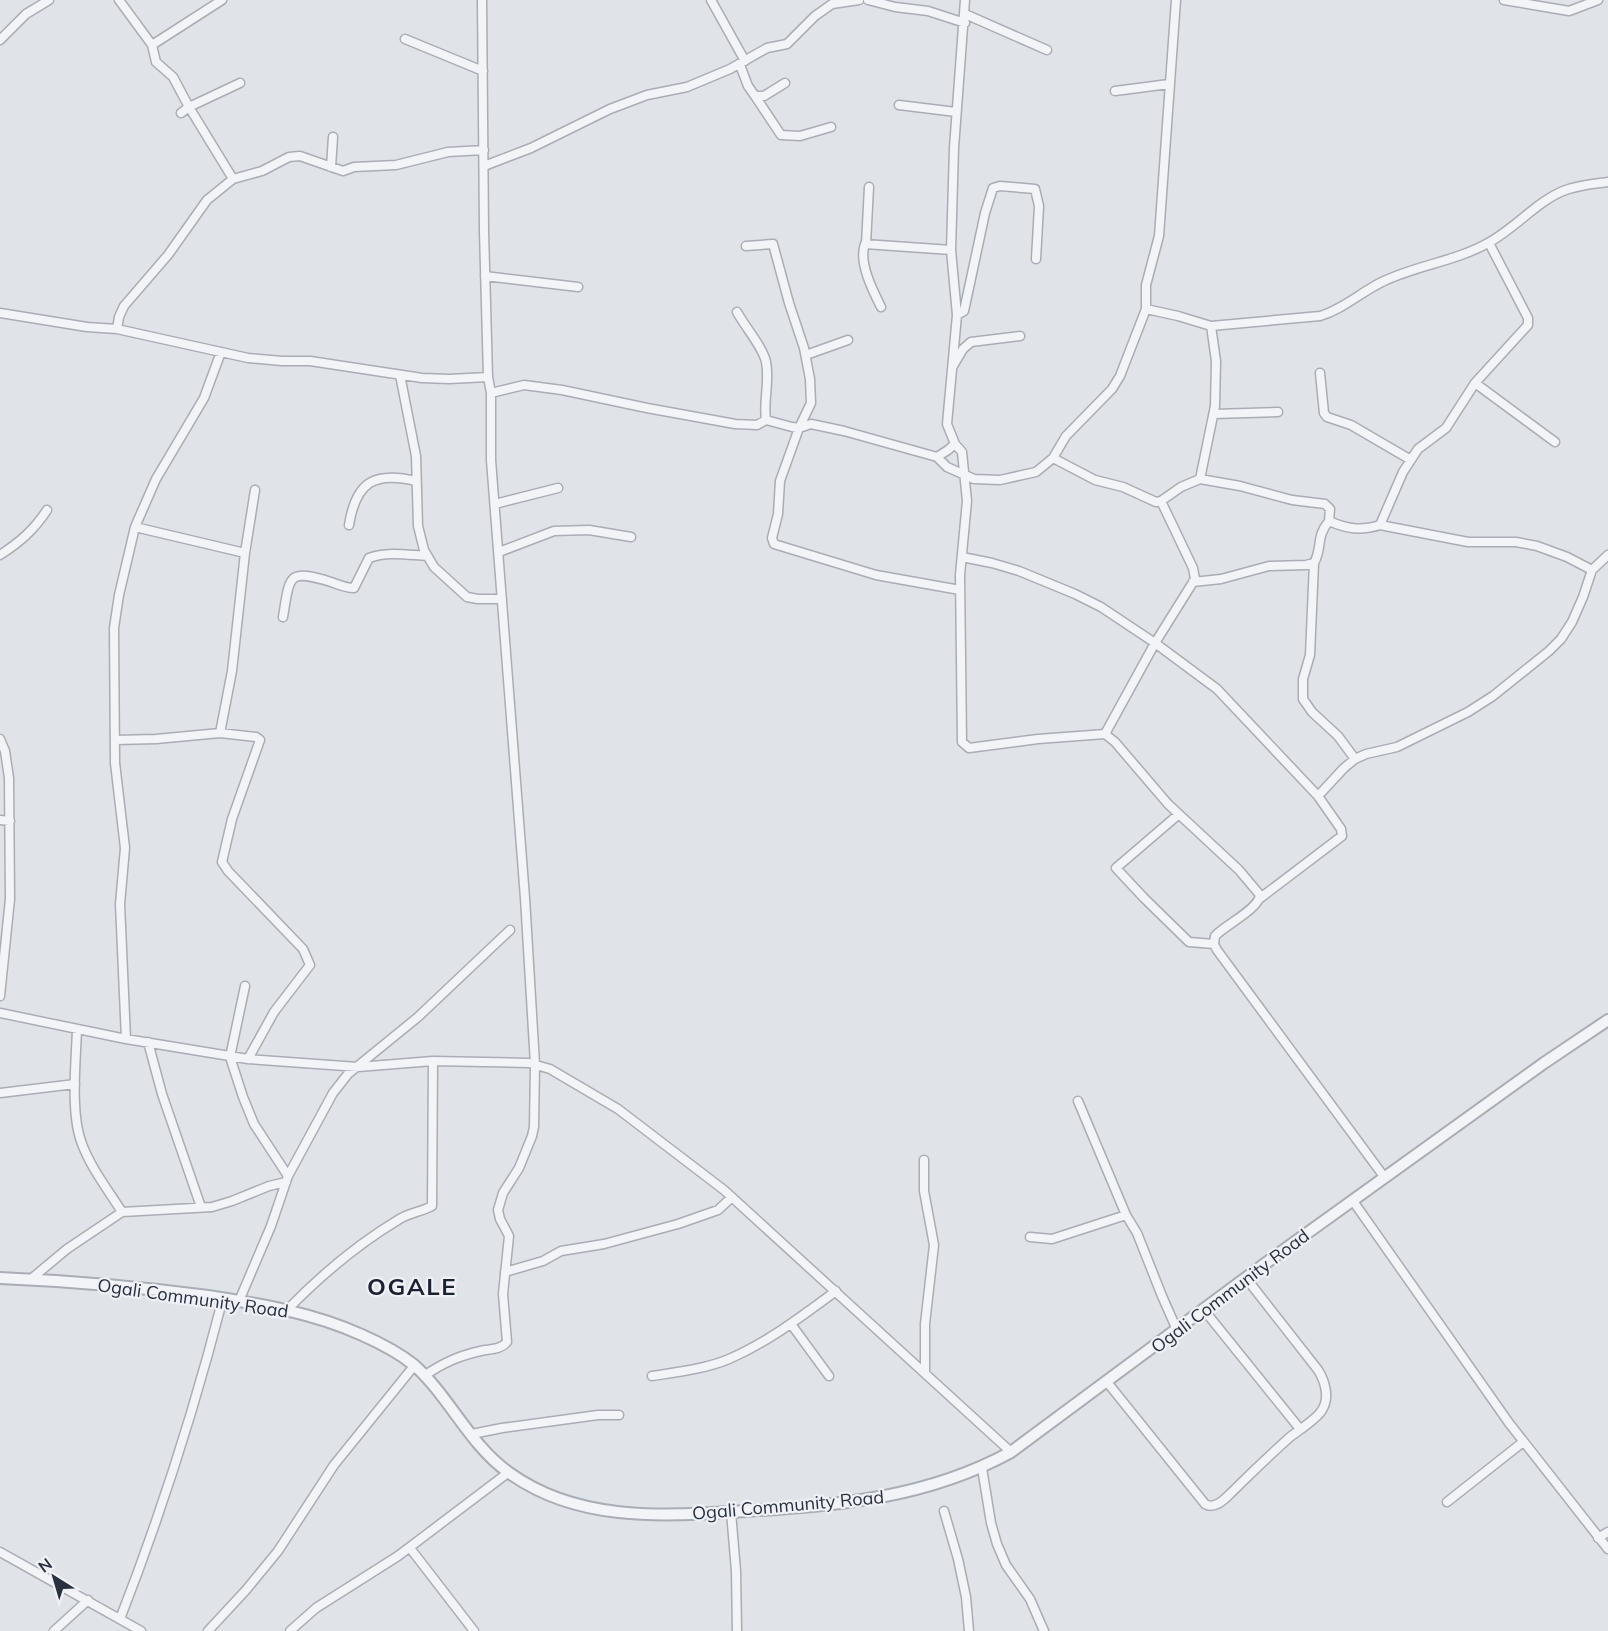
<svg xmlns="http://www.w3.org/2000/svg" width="1608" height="1631" font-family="Mulish,sans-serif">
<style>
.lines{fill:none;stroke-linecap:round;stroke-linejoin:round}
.minor-casing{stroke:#a9adb5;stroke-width:11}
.tertiary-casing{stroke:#a9adb5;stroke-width:14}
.minor{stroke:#f2f4f7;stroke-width:8}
.tertiary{stroke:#f2f4f7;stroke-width:10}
.labels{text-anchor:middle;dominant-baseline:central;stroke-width:4.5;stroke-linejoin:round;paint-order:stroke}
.street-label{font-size:18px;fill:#29303f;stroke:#eff1f6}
.district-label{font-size:24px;font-weight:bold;letter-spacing:1.5px;fill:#1b2130;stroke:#eff1f6}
</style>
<rect width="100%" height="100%" fill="#e0e3e8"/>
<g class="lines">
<defs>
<path id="minor" d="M711 0 745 61
M868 0 895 7 928 11 965 23
M965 0 954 148 951 250 957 315 947 424 955 444 962 452 967 501 960 575 962 742 969 748 1038 739 1105 734 1115 742 1168 804 1239 870 1260 895C1259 909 1225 925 1215 936L1214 944 1217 950 1385 1178
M1504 0 1569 11 1598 0
M965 14 1047 50
M405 39 483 71
M0 40 26 14 49 0
M152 45 222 0
M740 65 748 86 755 96H764L785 83
M1115 91 1169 84
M755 96 781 135 800 136 831 127
M899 105 956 112
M181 113 189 107 240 83
M484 166 531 148 610 109 647 95 687 87 730 69 767 48 787 44 815 16 832 4 859 0
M331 167 333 137
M233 179 262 171 289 157 300 156 343 171 354 167 396 165 448 152 484 150
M1489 243 1528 318V325L1475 383 1446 428 1418 449 1403 472 1380 525 1468 542H1516L1537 546 1567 557 1592 570
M866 244 869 187
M746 246 773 244 789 303 804 348 810 379 811 403 799 428 780 481 778 514 772 538 774 544 876 575 960 590
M485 276 578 287
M881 307C873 291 858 262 865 244L951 250
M1146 309 1178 316 1211 326 1320 316C1344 309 1362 291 1384 281 1418 265 1456 261 1488 243 1514 229 1538 201 1563 191 1577 185 1593 184 1608 182
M737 312C745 327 763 347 766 362 770 382 763 401 766 420
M0 313 87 327 117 329 248 358 282 361H310L422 378 449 379 488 377
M957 315 964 311 985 213 993 188 1000 186 1035 189 1039 206 1036 259
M117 329 119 317 124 306 168 255 207 200 233 179 189 107 173 77 156 62 152 45 119 0
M806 355 848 340
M953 366 963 349 971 342 1020 336
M1320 373 1324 413 1327 417 1351 425 1411 460
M400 375 416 456 418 526 424 550 434 567 467 597 478 599H502
M1475 383 1555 442
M491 393 524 385 562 390 647 408 735 424 757 425 766 420 792 427 799 428 811 424 844 431 937 457 948 450 955 444
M1214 414 1278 412
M937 457 947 467 974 479 1000 480 1036 472 1053 458 1066 436 1112 389 1120 376 1146 309V285L1159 236 1176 0
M1053 458 1095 480 1123 487 1156 502 1161 501 1181 487 1200 479 1240 486 1292 500 1325 504 1330 509 1329 521C1347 529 1361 531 1380 525
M1200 479 1215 406 1216 361 1211 326
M495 504 558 488
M1329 521C1315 538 1323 547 1314 563L1310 655 1303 679V699L1312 712 1338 736 1355 759
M349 525C356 482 374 471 416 481
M135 527 245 553
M499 552 554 531 589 530 631 537
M0 555C20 542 34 530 47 510
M962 557 992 563 1019 571 1075 594 1101 607 1155 643 1217 689 1318 796
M1193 582 1221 579 1269 566 1306 565 1314 563
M283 617C290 574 288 569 331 582 340 585 345 588 354 588L369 558C388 551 408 555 427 556
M220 733 232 671 245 553 255 490
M1105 734 1155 643 1195 579 1193 568 1161 501
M0 739 5 751 9 778 10 899 0 996
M115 740 156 739 220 733 256 737 260 740 232 819 222 862 228 871 303 949 310 965 274 1012 248 1059
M1179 814 1116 868 1144 898 1189 942 1214 944
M0 820 10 821
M1259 899 1342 836 1341 829 1318 796 1344 768 1355 759 1366 754 1397 747 1468 712 1493 696 1549 651 1561 639 1572 622 1583 597 1592 570 1608 555
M245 986 230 1057 243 1097 254 1124 288 1176
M0 1013 126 1039 248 1059 358 1067 433 1061 529 1063 550 1069 618 1109 724 1190 1011 1452
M77 1029C76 1061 70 1114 82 1144 91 1168 108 1190 122 1212
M126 1039 120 904 125 848 115 763 114 628 119 595 135 527 156 479 204 398 221 352
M148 1042 162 1094 201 1207
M0 1093 75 1084
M1078 1101 1126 1215 1137 1233 1162 1296 1177 1330
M924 1160V1191L934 1245 925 1324V1373
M1353 1201 1509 1423 1608 1549
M1030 1237 1052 1239 1126 1215
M505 1272 543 1261 561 1251 604 1244 678 1224 718 1210 732 1197
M31 1279 67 1249 122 1212 212 1207 232 1201 269 1186 286 1182
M239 1301 271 1226 288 1176 333 1093 348 1074 418 1017 510 930
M1204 1310 1300 1429
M286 1311C319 1277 358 1244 398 1220 408 1213 421 1212 432 1206L433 1061
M791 1324 829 1376
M424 1376C444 1362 461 1355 485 1350 493 1349 501 1349 507 1342L503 1294 509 1236 500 1219 498 1210 503 1193 519 1168 532 1136 534 1127 535 1064 525 898 491 460V393L488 377 484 231 482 0
M652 1376C678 1372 705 1369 729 1359 768 1342 802 1316 836 1291
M1107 1382 1205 1504C1215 1510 1225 1499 1232 1492 1251 1473 1270 1455 1290 1437 1299 1430 1317 1419 1322 1410 1330 1398 1325 1381 1318 1370L1246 1278
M472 1434 502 1428 598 1415H619
M982 1468 991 1523 997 1544 1006 1565 1030 1599 1044 1631
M1447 1502 1523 1442
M944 1511 958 1559 966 1597 969 1631
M731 1512 736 1571 737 1631
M1598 1538 1608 1532
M410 1548 474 1631
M0 1552 141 1631
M120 1619C161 1514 195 1407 223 1298
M54 1631 88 1600
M208 1631 246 1590 278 1551 334 1465 414 1366
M290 1631 316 1608 398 1556 509 1472"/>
<path id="tertiary" d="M0 1278C70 1281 139 1287 208 1296 260 1304 314 1313 362 1335 380 1343 398 1352 414 1365 449 1396 469 1444 508 1472 578 1523 664 1516 746 1511 840 1505 927 1498 1011 1452L1274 1257 1544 1063 1608 1020"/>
</defs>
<use href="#minor" class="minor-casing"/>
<use href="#tertiary" class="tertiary-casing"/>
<use href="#minor" class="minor"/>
<use href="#tertiary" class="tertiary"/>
</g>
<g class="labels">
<g class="street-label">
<text transform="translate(1230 1291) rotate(-37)">Ogali Community Road</text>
<text transform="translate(193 1298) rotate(8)">Ogali Community Road</text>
<text transform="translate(788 1505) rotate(-5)">Ogali Community Road</text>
</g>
<g class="district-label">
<text x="412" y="1286">OGALE</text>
</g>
</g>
<g transform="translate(54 1577) rotate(323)" stroke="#eff1f6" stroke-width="4.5" paint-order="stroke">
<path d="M0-4.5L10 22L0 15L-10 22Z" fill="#29303f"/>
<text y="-9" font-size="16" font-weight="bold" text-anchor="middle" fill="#29303f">N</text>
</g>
</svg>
